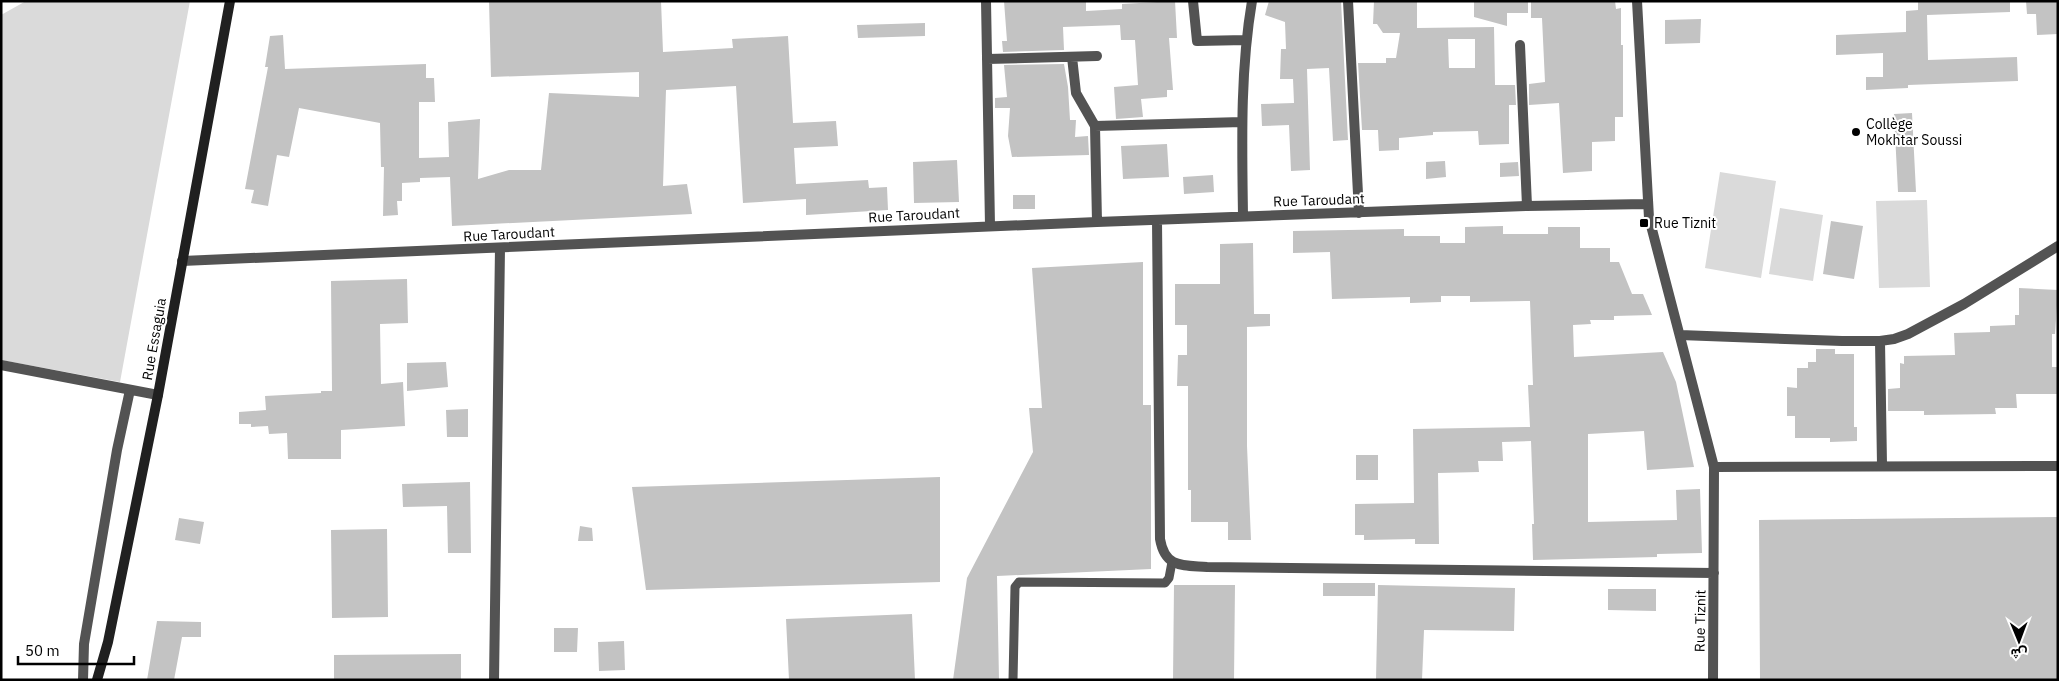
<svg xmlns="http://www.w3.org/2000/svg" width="2059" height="681" font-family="'IBM Plex Sans',Vazirmatn,sans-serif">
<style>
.green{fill:#dadada}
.building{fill:#c3c3c3;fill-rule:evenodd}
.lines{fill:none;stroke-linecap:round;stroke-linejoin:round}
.lane{stroke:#535353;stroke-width:9}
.street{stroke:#535353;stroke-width:10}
.secondary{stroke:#202020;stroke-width:10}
.poi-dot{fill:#000;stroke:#fff;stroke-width:2}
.labels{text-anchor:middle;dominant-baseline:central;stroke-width:4;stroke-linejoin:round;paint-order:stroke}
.poi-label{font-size:14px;fill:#000;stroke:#fff;text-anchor:start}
.street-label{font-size:14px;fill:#000;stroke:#fff}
</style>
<rect width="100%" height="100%" fill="#fff"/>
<path class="green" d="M26 1H190L120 382 1 360V15Z
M1720 172 1776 181 1761 278 1705 268Z
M1927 200 1930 287 1879 288 1876 201Z
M1780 208 1823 215 1813 281 1769 274Z"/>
<path class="building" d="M489 1H661L663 52 733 48 732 39 788 36 793 123 836 121 838 146 794 148 796 184 868 180 869 188 887 187 888 210 806 215V199L743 203 736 86 666 90 663 186 687 184 692 214 452 226 450 177 420 178V182L402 183V201H397L398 215 383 216 384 167H381L380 123 299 108 289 157 277 155 268 206 251 203 254 190 245 189 268 67H265L270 36 283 35 285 69 426 64V78H434L435 102H419V158L449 157 448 122 480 119 478 179 509 170H541L549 93 639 97V72L491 77Z
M1004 1H1086V11L1122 9V4L1175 1 1177 38H1169L1173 90H1167V97L1141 99 1143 117 1116 119 1114 87 1138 85 1135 40H1121L1120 25 1063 27 1064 50 1003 52 1002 41H1007Z
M1269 1H1341L1348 140 1333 141 1329 68 1307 69 1310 170 1291 171 1289 125 1262 126 1261 104 1294 103 1293 79H1280L1281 49H1286L1285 22 1265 15Z
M1374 1H1417V28L1494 27 1495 85H1515L1516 105H1509V144L1479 145 1478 131 1433 132V135L1399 138V150L1379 151 1378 130H1362L1358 63H1386V58H1396L1400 33H1383L1377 24H1373ZM1448 39H1475V68H1449Z
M1474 1H1528V13H1507V26L1474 17Z
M1615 1 1616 9 1621 8V45H1623V117H1615V141L1592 142V171L1563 173 1559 103 1529 105V84L1545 82 1542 18H1531V2Z
M1918 1H2010V12L1927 15 1928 60 2017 57 2018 81 1908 85V88L1866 90V77H1883V53L1836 55V35L1906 32V11L1918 10Z
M2026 1H2058V34L2037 35 2036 14H2027Z
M1701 19 1700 43 1665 44V20Z
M925 23V36L858 38 857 25Z
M1064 64 1068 87 1070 120H1076L1075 137 1088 136 1089 155 1012 157 1008 136 1010 108H995V98L1007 97 1004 65Z
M1912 113 1916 192H1898L1894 114Z
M1167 144 1169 177 1123 179 1121 146Z
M957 160 959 202 914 203 913 162Z
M1445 161 1446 177 1426 179V162Z
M1518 162 1519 176 1500 177V163Z
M1213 175 1214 192 1184 194 1183 177Z
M1013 195H1035V209H1013Z
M1831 221 1863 226 1854 279 1823 274Z
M1503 226V234H1548V227H1580V248H1610V262H1619L1632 294H1643L1652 315 1614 316V320H1590L1591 324 1573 325 1574 357 1663 352 1676 382 1694 467 1647 470 1644 431 1588 434V522L1677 520 1676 490 1700 489 1702 553 1657 554V557L1533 560 1532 524H1534L1531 441 1502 442 1503 461H1478L1479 472 1438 473 1439 544H1415V539L1364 540V535H1355V504L1414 503 1413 429 1530 427 1528 385H1533L1530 301 1470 302V296H1441V302L1410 303V297L1332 299 1330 252 1293 253V231L1404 229V236H1440V243H1465V227Z
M1253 243 1254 314H1270V326L1247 327V446L1251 540H1228V522H1191V490H1188V386H1177L1178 355H1187V325H1175V284H1220V244Z
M1143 262V405H1151V569L997 576 999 680H953L967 578 1033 452 1029 408H1042L1032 268Z
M407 279 408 323 380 324 381 384 403 382 405 426 341 430V459H288L287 433 269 434 268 426 251 427V424H239V412L266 410 265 396 321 393V391H332L331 281Z
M2019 288 2058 290 2055 334H2052V367H2058V394H2016L2017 408H1995L1996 414 1924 415V411H1888V389L1900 388V363L1904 364V356L1955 355 1954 333 1990 332V326L2015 325V315H2019Z
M1816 349H1835V354H1854V427H1857V441L1830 442V438H1795V416H1787V387L1797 388V368H1808V362H1816Z
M446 362 448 387 407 391V363Z
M468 409V437H447L446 410Z
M1356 455H1378V480H1356Z
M940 477V582L646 590 632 487Z
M470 482 471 553H448L447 506 403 507 402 484Z
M2058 517V680H1760L1759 520Z
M179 518 204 522 200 544 175 540Z
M580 526 592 528 593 541H578Z
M387 529 388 617 332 618 331 530Z
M1323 583H1375V596H1323Z
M1174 585H1235L1234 680H1173Z
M1378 585 1515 588 1514 631 1424 630 1422 680H1376Z
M1608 589H1656V611L1608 610Z
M912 614 915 680H789L786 619Z
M157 621 201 622V637H182L174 680H147Z
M554 628H578L577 652H554Z
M624 641 625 670 599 671 598 642Z
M461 654V680H334V655Z"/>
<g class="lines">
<path class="lane" d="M1013 680 1015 587 1019 582 1165 583 1169 578 1172 562"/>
<path class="street" d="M986 1 990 226
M1193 1 1197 41 1246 40
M1348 1 1359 213
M1637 1 1649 218 1714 467 1713 680
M1520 45 1527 206
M1072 57 1076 93 1095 126 1097 222
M987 59 1097 56
M1095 126 1242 122
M1243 216C1242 144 1240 72 1252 1
M1157 220 1160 539C1165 568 1182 565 1207 567L1714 573
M182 261 1097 222 1527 206 1647 204
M1680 335 1842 341H1880L1894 339 1908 334 1964 304 2058 246
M1880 341 1882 465
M1 365 158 395
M1714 467 2058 466
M83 680 84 644 117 450 130 390
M494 680 500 248"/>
<path class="secondary" d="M97 680 108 642 158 395 230 1"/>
</g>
<g class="poi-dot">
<circle cx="1856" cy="132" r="5"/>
<rect x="1639" y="218" width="10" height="10" rx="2.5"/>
</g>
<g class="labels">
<g class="poi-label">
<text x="1866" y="124">Collège<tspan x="1866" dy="16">Mokhtar Soussi</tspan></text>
<text x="1654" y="223">Rue Tiznit</text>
</g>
<g class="street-label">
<text transform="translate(1319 200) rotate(-2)">Rue Taroudant</text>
<text transform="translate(914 215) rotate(-3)">Rue Taroudant</text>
<text transform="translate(509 234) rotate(-3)">Rue Taroudant</text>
<text transform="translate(154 339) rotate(-80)">Rue Essaguia</text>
<text transform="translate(1700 621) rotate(-89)">Rue Tiznit</text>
</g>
</g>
<rect width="2059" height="681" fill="none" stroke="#000000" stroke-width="5"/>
<g transform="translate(2019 641) rotate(179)" stroke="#ffffff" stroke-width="4" paint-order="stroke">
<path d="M0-4L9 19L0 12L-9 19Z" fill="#000000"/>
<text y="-8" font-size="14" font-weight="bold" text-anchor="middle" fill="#000000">ش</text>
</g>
<path d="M18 656v8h116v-8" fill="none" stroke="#000000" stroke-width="2.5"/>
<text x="25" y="656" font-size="15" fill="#000000" stroke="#ffffff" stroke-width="4" paint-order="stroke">50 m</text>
</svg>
